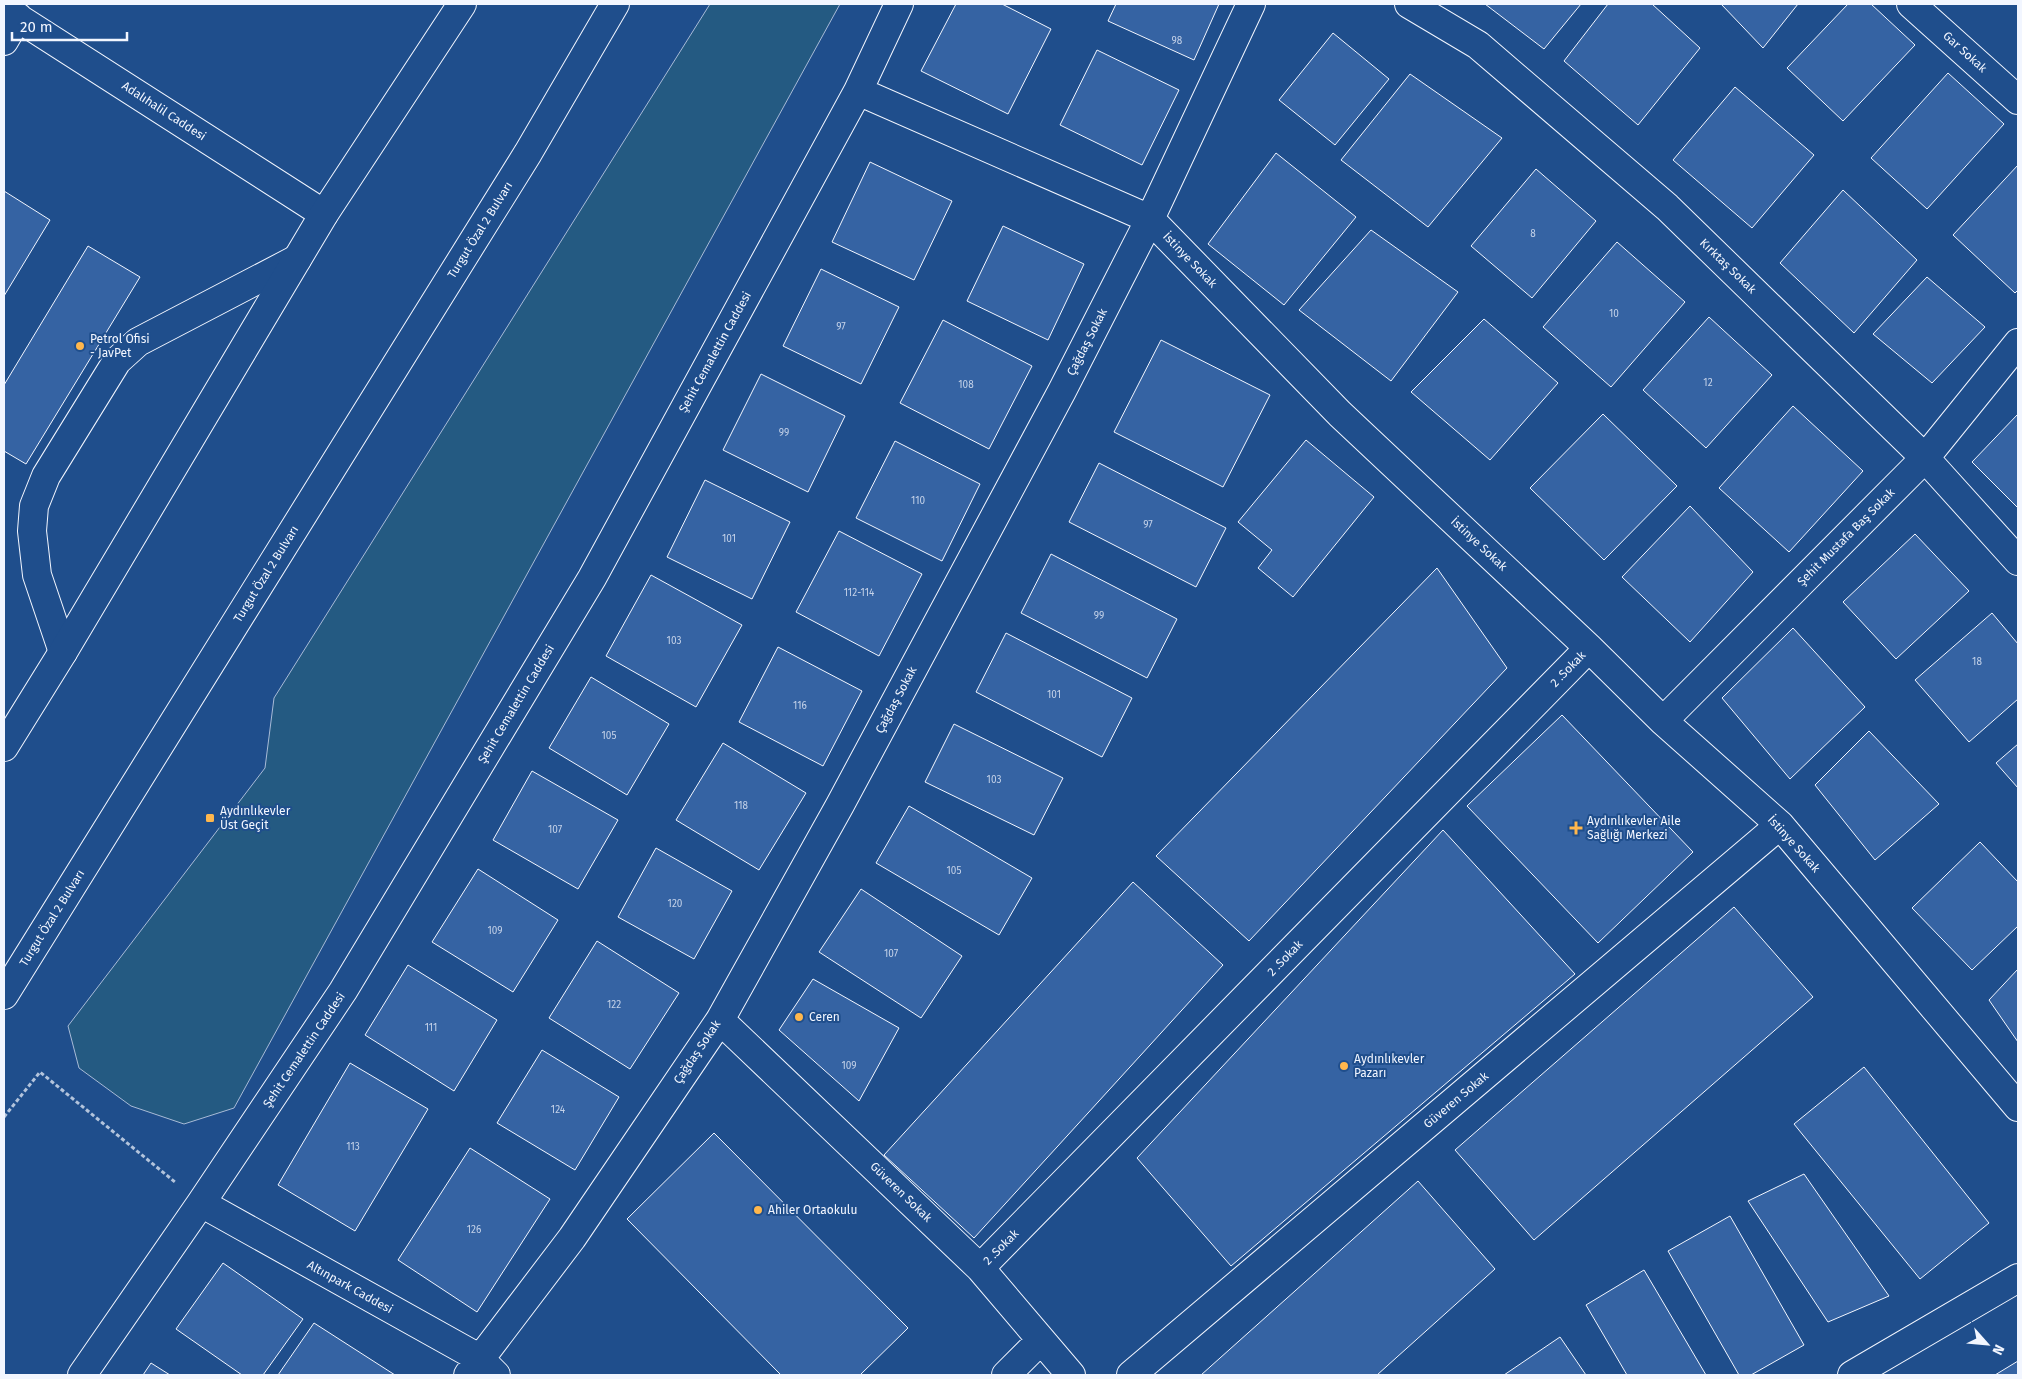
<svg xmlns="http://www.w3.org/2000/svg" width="2022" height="1379" font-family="'Fira Sans',sans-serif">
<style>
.park{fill:#245a82;stroke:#a8bbd7}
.building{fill:#3563a3;stroke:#f2f6ff}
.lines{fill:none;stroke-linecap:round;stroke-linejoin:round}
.minor-casing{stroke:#f2f6ff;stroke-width:30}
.major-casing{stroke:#f2f6ff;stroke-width:30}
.highway-casing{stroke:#f2f6ff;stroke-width:30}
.path{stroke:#b3c4dc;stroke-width:3;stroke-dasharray:4 2.5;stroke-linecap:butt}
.minor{stroke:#1f4e8c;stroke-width:28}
.major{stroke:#1f4e8c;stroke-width:28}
.highway{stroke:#1f4e8c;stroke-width:28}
.poi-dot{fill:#ffb74d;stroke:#1f4e8c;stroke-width:2}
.labels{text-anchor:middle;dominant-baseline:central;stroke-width:4;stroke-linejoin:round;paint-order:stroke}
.number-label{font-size:10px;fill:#c3d1e8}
.street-label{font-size:12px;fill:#f2f6ff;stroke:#1f4e8c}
.poi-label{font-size:12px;fill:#f2f6ff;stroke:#1f4e8c;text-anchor:start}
</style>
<rect width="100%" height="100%" fill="#1f4e8c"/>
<path class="park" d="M710 4H840L234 1108 184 1124 131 1106 79 1068 68 1026 265 768 274 698Z"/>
<path class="building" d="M956 4H1002L1051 29 1008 114 921 71Z
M1116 4H1219L1194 60 1108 21Z
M1485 4H1581L1544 49Z
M1608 4H1652L1700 48 1638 125 1564 61Z
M1721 4H1798L1763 48Z
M1848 4H1871L1915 45 1843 121 1787 68Z
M1333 33 1389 79 1335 145 1279 100Z
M1097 50 1179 90 1142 165 1060 125Z
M1948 73 2004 124 1927 209 1871 158Z
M1410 74 1502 138 1428 227 1341 160Z
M1735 87 1814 155 1752 228 1673 160Z
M1276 153 1356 217 1284 305 1208 244Z
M870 162 952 201 914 280 832 242Z
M2018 165V290L2015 293 1953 235Z
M1536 169 1596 221 1532 298 1471 246Z
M1843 190 1917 260 1854 333 1780 263Z
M4 191 50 220 4 296Z
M1003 226 1084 264 1048 340 967 301Z
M1371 230 1458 292 1391 381 1299 310Z
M1617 242 1685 302 1611 387 1543 327Z
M88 246 140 277 26 464 4 451V385Z
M821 269 899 307 861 384 783 346Z
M1927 277 1985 327 1932 383 1873 334Z
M1709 317 1772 375 1706 448 1643 390Z
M1484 319 1558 383 1490 460 1411 392Z
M943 320 1032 366 989 449 900 403Z
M1161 340 1270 395 1223 487 1114 432Z
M761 374 845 416 808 492 723 450Z
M1793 406 1863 471 1789 552 1719 488Z
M1603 414 1677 486 1604 560 1530 488Z
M2018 414V508L1972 462Z
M1306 440 1374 497 1293 597 1258 568 1272 550 1238 522Z
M895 441 980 484 942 561 856 518Z
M1099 463 1226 528 1196 587 1069 522Z
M705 480 790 522 752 599 667 557Z
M1690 506 1753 572 1690 642 1622 577Z
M839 531 922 574 879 656 796 612Z
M1915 534 1969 591 1896 659 1843 602Z
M1051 554 1177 619 1147 678 1021 613Z
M1437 568 1507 668 1249 941 1156 856Z
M651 575 742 625 696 707 606 656Z
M1992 613 2018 644V699L1969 742 1915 680Z
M1793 628 1865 707 1790 779 1722 698Z
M1006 633 1132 698 1102 757 976 692Z
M778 647 862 691 823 766 739 722Z
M591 677 669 724 627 795 549 748Z
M1562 715 1693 852 1598 943 1467 806Z
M954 724 1063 778 1034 835 925 782Z
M1869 731 1939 804 1875 860 1815 785Z
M723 743 806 793 759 870 676 820Z
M2018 744V788L1996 763Z
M532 771 618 820 578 889 493 840Z
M909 806 1032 878 999 935 876 863Z
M1443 830 1575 974 1231 1266 1137 1158Z
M1980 842 2018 882V926L1972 970 1912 908Z
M656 848 732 891 694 959 618 917Z
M478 869 558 920 513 992 432 942Z
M1133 882 1223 965 974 1238 884 1155Z
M861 889 962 956 921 1018 819 952Z
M1734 907 1813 997 1534 1240 1455 1150Z
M597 941 679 993 630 1069 549 1018Z
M408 965 497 1020 454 1091 365 1035Z
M2018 969V1042L1989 1000Z
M813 979 899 1028 859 1101 779 1030Z
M542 1050 619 1097 575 1170 497 1123Z
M350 1063 428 1109 355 1231 278 1185Z
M1864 1067 1989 1223 1920 1279 1794 1124Z
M714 1133 908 1328 860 1375H781L627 1219Z
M470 1148 550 1199 477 1312 398 1260Z
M1804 1174 1889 1296 1828 1322 1748 1201Z
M1418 1181 1495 1269 1377 1375H1201Z
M1730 1216 1804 1345 1751 1375H1739L1668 1251Z
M223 1263 303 1319 263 1375H242L176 1329Z
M1644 1270 1706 1375H1627L1586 1305Z
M314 1323 395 1375H278Z
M1560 1337 1586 1375H1504Z
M2018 1361V1375H1995Z
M151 1363 170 1375H143Z"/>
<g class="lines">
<defs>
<path id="minor" d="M1409 4 1478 45 1667 207 1925 458 2018 561
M1911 4 2018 100
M4 9 324 214
M4 41 18 17
M858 91 1150 219 1340 414 1589 648 1663 721 1780 825 2018 1107
M63 652 37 575 32 531 34 506 46 476 117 361 138 342 297 259
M1663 721 1925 458 2018 343
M720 1020 980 1268 1071 1375
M201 1203 479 1358 496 1375
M980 1268 1589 648
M82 1375 201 1203 343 991 592 578 858 91 899 4
M468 1375 572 1238 720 1020 840 805 1062 391 1150 219 1251 4
M1006 1375 1041 1340
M1131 1375 1780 825"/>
<path id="major" d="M1852 1375 2018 1278"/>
<path id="highway" d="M4 747 63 652 324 214 462 4
M4 995 528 153 615 4"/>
</defs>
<use href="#minor" class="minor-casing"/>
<use href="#major" class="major-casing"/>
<use href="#highway" class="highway-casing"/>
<path class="path" d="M4 1117 40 1072 175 1182"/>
<use href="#minor" class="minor"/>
<use href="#major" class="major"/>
<use href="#highway" class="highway"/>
</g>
<g class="poi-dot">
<circle cx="80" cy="346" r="5"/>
<rect x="205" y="813" width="10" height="10" rx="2.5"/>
<path d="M1573.5 820.5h5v5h5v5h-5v5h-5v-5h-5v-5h5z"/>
<circle cx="799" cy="1017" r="5"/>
<circle cx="1344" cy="1066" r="5"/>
<circle cx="758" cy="1210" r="5"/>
</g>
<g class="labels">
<g class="number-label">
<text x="1177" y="41">98</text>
<text x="1533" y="234">8</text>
<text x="1614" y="314">10</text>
<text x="841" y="327">97</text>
<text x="1708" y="383">12</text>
<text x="966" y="385">108</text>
<text x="784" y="433">99</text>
<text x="918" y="501">110</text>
<text x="1148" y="525">97</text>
<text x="729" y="539">101</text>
<text x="859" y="593">112-114</text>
<text x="1099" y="616">99</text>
<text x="674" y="641">103</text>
<text x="1977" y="662">18</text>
<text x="1054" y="695">101</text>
<text x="800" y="706">116</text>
<text x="609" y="736">105</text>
<text x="994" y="780">103</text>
<text x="741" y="806">118</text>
<text x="555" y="830">107</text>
<text x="954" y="871">105</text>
<text x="675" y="904">120</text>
<text x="495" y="931">109</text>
<text x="891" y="954">107</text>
<text x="614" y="1005">122</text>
<text x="431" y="1028">111</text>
<text x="849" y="1066">109</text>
<text x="558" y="1110">124</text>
<text x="353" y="1147">113</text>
<text x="474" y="1230">126</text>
</g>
<g class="street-label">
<text transform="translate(1965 52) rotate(42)">Gar Sokak</text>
<text transform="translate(164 111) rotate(33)">Adalıhalil Caddesi</text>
<text transform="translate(480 230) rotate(-58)">Turgut Özal 2 Bulvarı</text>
<text transform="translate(1190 260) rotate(46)">İstinye Sokak</text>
<text transform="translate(1728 266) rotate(44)">Kırktaş Sokak</text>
<text transform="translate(1087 342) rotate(-63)">Çağdaş Sokak</text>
<text transform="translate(715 352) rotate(-61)">Şehit Cemalettin Caddesi</text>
<text transform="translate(1846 537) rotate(-45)">Şehit Mustafa Baş Sokak</text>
<text transform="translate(1479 544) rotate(43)">İstinye Sokak</text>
<text transform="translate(266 574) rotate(-58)">Turgut Özal 2 Bulvarı</text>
<text transform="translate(1568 669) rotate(-46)">2 .Sokak</text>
<text transform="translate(896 700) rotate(-62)">Çağdaş Sokak</text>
<text transform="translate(516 704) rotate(-59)">Şehit Cemalettin Caddesi</text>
<text transform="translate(1794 844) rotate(48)">İstinye Sokak</text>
<text transform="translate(52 918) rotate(-58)">Turgut Özal 2 Bulvarı</text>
<text transform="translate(1285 958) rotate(-46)">2 .Sokak</text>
<text transform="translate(304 1050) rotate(-56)">Şehit Cemalettin Caddesi</text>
<text transform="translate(697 1052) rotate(-56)">Çağdaş Sokak</text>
<text transform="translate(1456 1100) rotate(-40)">Güveren Sokak</text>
<text transform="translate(901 1192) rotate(44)">Güveren Sokak</text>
<text transform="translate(1001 1247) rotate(-45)">2 .Sokak</text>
<text transform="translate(350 1287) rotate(29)">Altınpark Caddesi</text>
</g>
<g class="poi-label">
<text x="90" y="339">Petrol Ofisi<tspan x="90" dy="14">- JavPet</tspan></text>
<text x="220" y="811">Aydınlıkevler<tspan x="220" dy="14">Üst Geçit</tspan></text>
<text x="1587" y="821">Aydınlıkevler Aile<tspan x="1587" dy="14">Sağlığı Merkezi</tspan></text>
<text x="809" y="1017">Ceren</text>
<text x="1354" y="1059">Aydınlıkevler<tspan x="1354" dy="14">Pazarı</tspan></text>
<text x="768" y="1210">Ahiler Ortaokulu</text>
</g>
</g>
<rect width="2022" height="1379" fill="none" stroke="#f2f6ff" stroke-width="10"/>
<g transform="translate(1987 1344) rotate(117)" stroke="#1f4e8c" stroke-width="4" paint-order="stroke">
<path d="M0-4L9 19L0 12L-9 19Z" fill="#f2f6ff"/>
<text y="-8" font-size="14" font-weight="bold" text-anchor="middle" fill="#f2f6ff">N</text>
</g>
<path d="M12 32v8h115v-8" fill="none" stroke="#f2f6ff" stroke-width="2.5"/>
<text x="20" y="32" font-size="15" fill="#f2f6ff" stroke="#1f4e8c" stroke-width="4" paint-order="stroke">20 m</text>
</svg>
